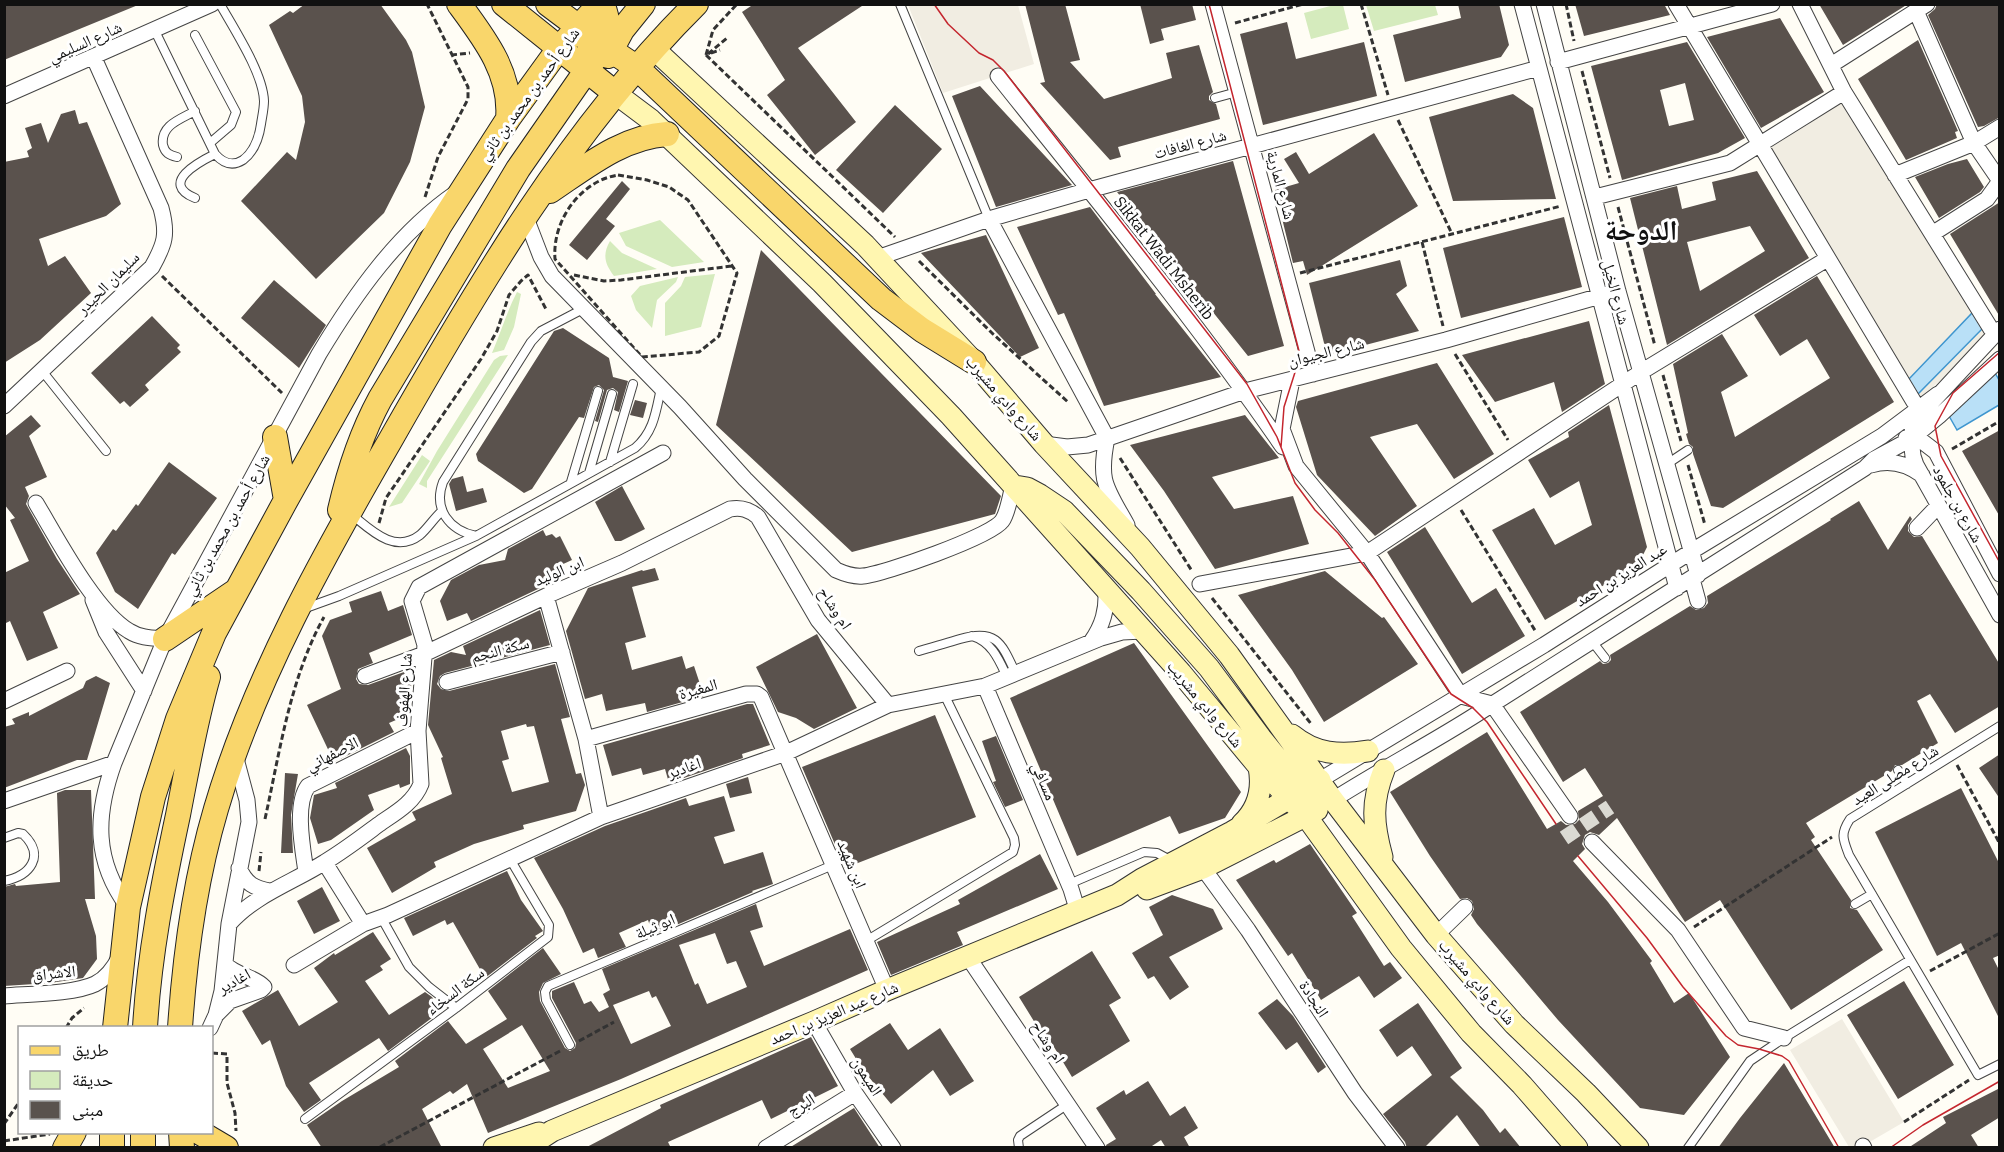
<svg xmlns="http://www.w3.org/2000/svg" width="2004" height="1152" font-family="Bitter,'Noto Naskh Arabic',serif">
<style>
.green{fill:#d5ebbd}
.plaza{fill:#f1ede2}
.water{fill:#b9e0f7;stroke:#3f96cf;stroke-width:1.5}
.building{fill:#5a524d;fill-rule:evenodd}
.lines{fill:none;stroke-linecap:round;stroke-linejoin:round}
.street-tunnel{stroke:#dbdad3;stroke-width:15;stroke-dasharray:15 8;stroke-linecap:butt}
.lane-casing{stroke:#444;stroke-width:10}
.street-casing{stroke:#444;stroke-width:17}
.secondary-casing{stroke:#333;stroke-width:23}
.primary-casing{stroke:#222;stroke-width:26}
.path{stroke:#333;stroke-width:3;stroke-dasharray:6 3;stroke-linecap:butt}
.lane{stroke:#fff;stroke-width:8}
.street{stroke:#fff;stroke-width:15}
.secondary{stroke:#fff6b0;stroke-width:21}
.primary{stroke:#f9d66b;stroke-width:24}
.tram{stroke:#c4262e;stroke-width:1.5}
.labels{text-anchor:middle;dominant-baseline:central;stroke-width:6;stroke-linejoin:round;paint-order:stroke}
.street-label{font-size:16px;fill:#111;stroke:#fff}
.town-label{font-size:28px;font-weight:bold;fill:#111;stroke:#fff}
</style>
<rect width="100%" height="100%" fill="#fffdf5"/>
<path class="green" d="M1334 5H1343L1349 29 1311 39 1304 13Z
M1366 5H1435L1438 15 1374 31Z
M660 220 704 262 672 267 626 246 619 233Z
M610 241 622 253 657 269 614 276C605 264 602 255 610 241Z
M715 274 701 327 665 336V303L681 286 685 277Z
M678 277 676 282 657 300 652 328 636 310 631 296 640 286Z
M517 292 521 294 514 327 504 350 492 353C501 332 507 311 517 292Z
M508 355 427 481V488L419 484 437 451 494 360 500 356Z
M422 455 430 461 402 503 389 507Z"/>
<path class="plaza" d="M908 5H1018L1034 64 943 93Z
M1844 92 1991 329 1941 380 1914 402 1758 143Z
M1842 1019 1904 1122 1861 1147H1849L1790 1050Z"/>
<path class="water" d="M1973 312 1984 327 1917 395 1908 380Z
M1994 371 1999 380V405L1957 430 1949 416Z"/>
<path class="building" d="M4 4H138V5L4 60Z
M305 4H380L406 40 412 52 425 107 410 162 384 213 316 279 241 201 287 152 296 160 305 122 302 96 269 25 290 11 293 13Z
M754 4H865L798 48 856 122 815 155 767 95 785 80 742 12Z
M1025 4H1065L1080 60 1070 62 1104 99 1172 78 1166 53 1199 45 1213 92 1209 96V100L1216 104 1220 119 1118 147 1121 157 1110 160 1040 83 1045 82Z
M1140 4H1192L1196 20 1161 29 1164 40 1150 44Z
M1458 4H1499L1509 45 1501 57 1405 82 1393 35 1461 18Z
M1575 4H1664L1670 15 1584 36Z
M1819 4H1908L1843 45Z
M1937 4H2000V117L1984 126 1978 127 1928 15 1935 9Z
M1780 18 1824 92 1761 128 1707 37Z
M1287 22 1296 59 1364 42 1377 96 1263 125 1240 34Z
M1918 40 1958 131 1955 132 1957 138 1906 160 1858 79Z
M1687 42 1745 138 1718 153 1622 180 1591 66ZM1685 83 1694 120 1669 126 1660 90Z
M980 86 1072 185 996 207 952 96Z
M1513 94 1533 108 1556 199 1453 201 1429 117Z
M895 105 942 149 883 213 836 170Z
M75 110 79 124 87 122 121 204 106 216 39 239 48 266 65 256 91 293 40 340 4 363V162L29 157 27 151 32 148 25 128 41 123 48 143 61 114Z
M1374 133 1418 206 1307 275 1303 261 1293 263 1275 190 1299 183 1284 159 1296 152 1309 174Z
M1967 159 1984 187 1980 192 1939 218 1915 177 1948 164Z
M1233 161 1284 346 1248 356 1117 192Z
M1757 171 1809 258 1667 345 1630 198 1677 186 1682 209 1716 200 1712 182ZM1750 226 1765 251 1700 291 1687 242Z
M622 181 630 189 606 219 615 226 587 260 569 245Z
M2000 202V317L1950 234Z
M1090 207 1156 294H1155L1221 377 1104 406 1064 313 1058 315 1017 227Z
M1564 217 1582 287 1461 318 1443 248Z
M986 235 1039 348 1020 357 921 253Z
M761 250 1001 496 995 514 852 552 716 425Z
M1400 260 1407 286 1396 294 1419 331 1327 355 1309 283Z
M1817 276 1894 402 1723 508 1711 506 1693 454V447L1689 444 1686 434 1688 433 1673 364 1722 334 1748 376 1721 392 1735 437 1830 378 1807 339 1780 356 1754 315Z
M274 280 326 325 299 368 241 318Z
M152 316 180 345 177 348 181 352 145 385 149 390 130 407 124 401 120 404 91 373Z
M1589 321 1605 384 1562 412 1554 382 1495 402 1462 355Z
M563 328 609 358 613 377 628 381 619 412 614 410 618 392 613 388 607 390 598 422 595 421 604 390 599 385 594 387 584 418 579 417 532 489 524 493 478 461 476 454 554 331Z
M1437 363 1494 454 1454 479 1417 424 1370 437 1417 506 1375 536 1317 475 1296 407 1298 401Z
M635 400 647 403 643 418 630 415Z
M1609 405 1647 547 1638 565 1545 620 1492 530 1534 508 1555 545 1592 525 1579 481 1550 498 1528 460 1569 437 1568 432Z
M31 415 41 426 29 436 47 477 25 487 29 496 26 504 57 559 80 594 43 612 58 648 27 661 10 621 4 624V573L29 561 10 520 15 518 4 504V437Z
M1245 415 1279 458 1212 477 1234 509 1293 496 1309 544 1215 569 1164 491 1130 445Z
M2000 430V517L1962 451Z
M169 462 217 498 175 555 172 553 138 609 115 592 96 553 113 529 116 531 136 504 138 506Z
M463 476 467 492 483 488 487 502 456 511 449 484 452 479Z
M622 486 645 529 621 541H615L595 502Z
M1859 501 1888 550 1910 516 1912 519 1908 525V531L1914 537 1922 536 2000 665V706L1955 733 1930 694 1917 701 1938 743 1902 765H1895L1892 771 1806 823 1815 837 1811 840 1851 900 1850 908 1857 910 1883 950 1791 1010 1720 900 1685 922 1617 818 1599 835 1590 832 1585 835 1582 844 1585 849 1573 861 1608 902 1652 961 1650 963 1674 1003 1689 993 1730 1057 1684 1115 1640 1108 1558 1020 1477 924 1471 915 1474 909 1472 901 1467 898 1460 899 1430 856 1390 792 1487 732 1547 829 1561 821 1566 825 1575 824 1579 820 1578 811 1603 796 1585 768 1563 782 1520 712 1600 661 1603 664 1608 663 1611 660 1610 655 1690 606 1696 610 1704 608 1708 603 1707 596 1831 520 1830 519Z
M1425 527 1472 603 1496 588 1525 636 1462 674 1387 552Z
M543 530 546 536 552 534 556 538 560 536 572 560 561 565 564 571 558 574 559 576 539 584 540 588 471 621 467 613 447 621 440 601 451 580 479 565 505 560 508 549Z
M655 568 659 580 632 587 646 637 625 643 632 670 682 656 686 669 694 666 704 696 647 712 645 703 606 711 602 694 585 699 566 631 588 588 642 570 643 571Z
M1325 571 1382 618 1384 617 1418 664 1324 722 1292 670 1238 595Z
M381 591 388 611 403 605 412 635 369 653 373 663 358 669 356 679 359 684 368 685 404 672 412 687 410 714 389 723 394 732 334 762 307 705 341 689 322 636 330 620 352 612 349 602Z
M540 610 550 645 445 673 440 676 437 684 441 689 449 691 555 664 570 717 561 719 576 774 581 773 585 785 576 811 523 825 524 829 474 844 434 862 436 867 392 893 367 848 416 820 412 812 452 794 441 758 443 757 428 725 434 660 451 652 466 655 463 646ZM526 724 527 727 534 726 549 782 512 792 502 761 509 759 501 731Z
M817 634 857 708 814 729 796 718 778 712 756 667Z
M1134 643 1241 792 1225 818 1179 834 1170 816 1077 856 1010 698Z
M96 676 110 683 87 760H77L4 788V727L15 724 12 719 29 712V716L83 688 86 681Z
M747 704H753L770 745 742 754 743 758 669 783 665 769 643 775 641 768 612 776 603 745Z
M935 715 976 817 845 868 802 767Z
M996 736 1023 800 1005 807 993 782 996 781 982 741Z
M406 748 410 756V784L400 788 399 784 368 795 374 810 331 840 318 844 310 818 314 795 337 788 335 783Z
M2000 754V799L1979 768Z
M285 773 298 774 291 815 293 853H281Z
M748 777 752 793 730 798 726 784Z
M1961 788 2000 865V955L1993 958 2000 972V1020L1961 943 1937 956 1875 832Z
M65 790H91L95 899H85L96 936 97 959 83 978 50 983 4 986V887L15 884 16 886 60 882 57 793Z
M724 796 735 831 714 837 724 864 763 852 773 884 752 891 753 892 653 935 648 920 619 933 626 947 598 958 594 948 583 953 563 909 534 858 605 826 686 798 689 806Z
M1310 844 1357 913 1352 916 1384 966 1390 962 1402 978 1374 998 1359 976 1321 1000 1292 953 1288 956 1236 880 1274 860 1276 863Z
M1040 854 1058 889 957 932 963 945 891 975 877 942 960 904 958 900Z
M507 871 521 900 543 931 535 936 537 938 485 978 453 922 447 925 445 920 413 936 404 918Z
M322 887 340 921 314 934 297 901Z
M1172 895 1213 909 1223 929 1169 957 1189 987 1170 1000 1154 976 1148 979 1132 953 1163 935 1149 907Z
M756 904 763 927 750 931 764 966 850 929 868 970 621 1079 488 1133 467 1084 453 1094 450 1091 422 1109 442 1148H322L307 1125 342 1101 399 1067 395 1061 448 1021 466 1044 507 1019 488 991 543 948 561 974 543 983 539 992 540 1001 565 1048 570 1051 575 1048 576 1043 552 998V991L574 982 584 1004 591 1001 599 1012 609 1007 603 994 610 990 602 969ZM715 933 727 964 736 961 747 987 707 1004 698 983 695 985 679 945ZM649 991 652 998 656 996 671 1026 631 1044 613 1005ZM522 1025 550 1071 508 1088 483 1049Z
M373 932 391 959 380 966 383 970 365 981 389 1015 425 992 432 997 441 1011 388 1051 379 1038 309 1083 321 1100 304 1112 286 1086 270 1040 262 1045 242 1011 278 990 299 1026 338 1002 314 968 334 953 335 955Z
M1092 951 1121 998 1109 1005 1130 1041 1072 1077 1051 1042 1048 1044 1019 997Z
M1904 981 1954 1065 1898 1099 1847 1015Z
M1277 999 1293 1016 1326 1067 1318 1073 1297 1042 1286 1050 1258 1013Z
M1418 1003 1462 1068 1450 1077 1483 1110 1500 1133 1505 1128 1521 1148H1481L1457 1115 1424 1148H1407L1405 1142 1383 1114 1432 1075 1412 1046 1397 1057 1379 1030Z
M890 1023 908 1050 940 1028 974 1081 950 1096 933 1070 891 1104 863 1070 850 1049Z
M811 1037 838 1086 771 1119 762 1100 668 1142 671 1148H585L661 1108 660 1105Z
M1784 1063 1835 1148H1718L1740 1118Z
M1148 1081 1170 1116 1185 1106 1198 1128 1184 1137 1190 1148H1166L1161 1140 1149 1148H1107L1106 1145 1116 1139 1096 1108 1124 1090 1126 1095Z
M2000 1088V1117L1971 1135 1979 1148H1908L1946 1123 1943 1117Z
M854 1108 880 1148H789Z"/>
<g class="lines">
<path class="street-tunnel" d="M1564 838 1610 807"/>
<defs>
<path id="lane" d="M900 4 989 219
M155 31 215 154C223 163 232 167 243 160 255 151 259 138 261 124 262 117 264 109 264 101 263 73 234 29 220 4
M195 35 236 112 231 125 210 143
M1215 98 1237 92
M177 157C169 155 165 153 163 145 160 125 181 119 195 111
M195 198C159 183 199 162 215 154
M43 372 106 451
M610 462 633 384
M1667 464 1688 450
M589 473 612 394
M571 482 598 391
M351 514C370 529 394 555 420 535 428 528 434 518 442 511
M476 536C449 530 433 509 443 482L531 342 541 331 583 309
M303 609 339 596 476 536 635 448C654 432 656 411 661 388
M972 636C992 642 999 660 1007 677
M1591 640 1605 658
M919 651C933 647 947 643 960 639 997 628 1002 644 1016 674
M2000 726 1850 819C1840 834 1843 839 1849 855L1978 1075 2000 1064
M1898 770 1907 784
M4 838 18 833 23 834C46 856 30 876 4 881
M1069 884 1144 852 1157 853 1170 860
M1855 904 1872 894
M381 917 409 967 429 987 456 1008
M866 941 1013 852 1015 845 1014 838 944 694
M570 1045 546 1000 545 992 548 986 833 865
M305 1119 456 1008 548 937 549 925 510 859
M1019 1148 1018 1140 1020 1136 1068 1104
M1688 1148 1750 1061 1784 1038 1910 960"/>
<path id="street" d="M1213 4 1313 374
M1522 4 1677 588
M1544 4 1618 291 1698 575
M1676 4 1914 402
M1800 4 1844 92 1991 329
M1916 11 1974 143 2000 181 1987 199 1932 234
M1558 62 1772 4
M1831 65 1927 4
M998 76C1095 198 1195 319 1283 447
M4 96 212 4
M1895 175 1974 143 2000 127
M1595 197 1730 163 1844 92
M526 218 541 257 552 276 680 407 745 479 836 570C845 574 853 577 863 576 884 574 990 537 1002 521 1008 513 1010 496 1013 486
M989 219 1107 438C1098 482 1106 487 1127 525
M877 258 989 219 1089 190 1539 68
M2000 329 1920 415 1913 426 1911 439 1939 416 2000 359
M1292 380 1282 429 1296 466 1367 553 1461 696 1492 704 1570 816
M4 406 152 267C165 244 168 234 161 208L94 58
M1906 438 1923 442 1936 452 2000 574
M1911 439 1913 456 1916 465 2000 615
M1044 444 1067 447 1088 445 1245 391 1446 340 1618 291
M1871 465C1890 459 1906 463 1922 475
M36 503C57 538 95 611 129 631 140 638 152 638 165 639
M1917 528 1938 506
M1692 579 1698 601
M1200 584 1367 553 1641 372 1827 259
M546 596 586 739 601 817
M93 600 106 632 144 691
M1091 642C1103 625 1107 610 1106 589
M365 676 424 654 546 596 622 563 730 509C741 507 749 509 758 517L818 620 888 705
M447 682 562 652
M985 686 1071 889 1078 912
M4 701 67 671
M586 739 746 694H757L761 697 887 990
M1320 780 1544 645 1692 551 1882 436 1938 394
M1333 800C1380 770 1430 744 1477 714 1606 631 1736 551 1865 468L1874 459 1911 439
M4 801 114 763
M1592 842 1678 930 1744 1028 1784 1038
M325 863 363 924 388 915 601 817 786 753 888 705 985 686 1101 638 1122 632 1143 631
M239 868C246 884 254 888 270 891
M1203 868 1248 930 1355 1093 1397 1148
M306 872C303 850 294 805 308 786L418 731
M128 907C94 861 95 816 114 763L165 639 319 354C355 294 398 233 456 193
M229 924C256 894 292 883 325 862 345 850 363 836 382 822 397 812 414 802 421 784L418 731 425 645 412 601 419 587 663 453
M1436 935 1465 907
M968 957 1097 1148
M294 965 363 924
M4 996C28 994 74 994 95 984 107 978 114 968 120 956
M216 1015 230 1001 261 990 264 987C254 976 236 976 225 964
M814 1022 855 1093 893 1148
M210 1028 216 1015 222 991 229 924 249 822 247 800 235 755
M1863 1146 1864 1148
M766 1148 855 1093"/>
<path id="secondary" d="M653 48 865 245 974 362 1044 444 1140 547 1229 655 1333 800 1436 935 1514 1024 1586 1093 1638 1148
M615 93 651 120 822 283 951 416 1181 673 1259 767 1306 816 1401 948 1471 1033 1522 1085 1577 1148
M1015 486 1027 488 1040 495 1064 511 1141 591 1209 668 1261 738 1303 790 1313 799
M1292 735C1315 754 1340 756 1368 751
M1242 824C1258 809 1263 788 1259 767
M1382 857C1373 824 1371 802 1384 770
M1147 889 1203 868 1317 810
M494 1148 539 1133
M526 1148 552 1131 814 1022 887 990 1117 895 1142 879 1232 832 1320 780"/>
<path id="primary" d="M459 4C485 39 512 74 508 119
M504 4 615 93
M548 4 592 37
M589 44 618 55 636 67 881 299 922 330 974 362
M608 56 622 30 643 4
M550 191C586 167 622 137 667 134
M275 437 286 500
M340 510C349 471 361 434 380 399L518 169 602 48C609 34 609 19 602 4
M165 639 236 591
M115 1028 128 907 153 797 178 719 214 633 286 500 440 225 508 119 560 47 600 4
M145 1028C149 956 163 885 178 815 187 769 195 722 208 677
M180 1028C185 953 195 880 216 809 254 679 324 555 391 439 478 286 571 128 696 4
M112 1132V1148
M143 1132V1148
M181 1132 182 1148
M199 1132 226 1148
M65 1148 74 1132"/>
</defs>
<use href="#lane" class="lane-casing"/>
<use href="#street" class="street-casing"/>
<use href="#secondary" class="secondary-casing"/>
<use href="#primary" class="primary-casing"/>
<path class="path" d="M1361 4 1388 95
M1566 4 1574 41
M1235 23 1303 4
M711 53 720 50
M708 54 727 38
M451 55 470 53
M706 55 895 237
M706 55 713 30 737 4
M1582 71 1610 178
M1398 120 1452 234
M618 175 647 180 669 187 688 200 737 273 719 336 699 352 642 357 555 259C552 221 580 181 618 175Z
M425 197 438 157 468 99V87L427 4
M1618 207 1655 346
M1422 242 1443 326
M919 261 993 334 1069 403
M1300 273 1561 206
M574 275 604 281 621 280 732 266
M162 276 282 393
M1455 354 1508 440
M1663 375 1681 441
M1952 449 2000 421
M1120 458 1192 571
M1688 465 1705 525
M1461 510 1536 632
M379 523 386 498 481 359 497 331 509 295 521 281 528 275 547 311
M1212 598 1312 725
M1957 765 2000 844
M265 819C280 751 290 678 324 617
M259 871 261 852
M1694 927 1832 837
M1930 971 2000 933
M66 1028 72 1018 84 1008
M579 1041 614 1022
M212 1053 227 1054V1083L235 1113 236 1131
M1904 1122 1969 1080
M4 1124 20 1101
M4 1141 50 1134
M380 1147 560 1051"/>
<use href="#lane" class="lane"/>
<use href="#street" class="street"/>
<use href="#secondary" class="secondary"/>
<use href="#primary" class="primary"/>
<path class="tram" d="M934 4 948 24 979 53 993 60 1004 71 1247 384 1277 437 1295 483 1315 510 1338 533 1375 580 1451 694 1473 708 1487 722 1556 824
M1209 4 1299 351 1297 366 1284 407 1281 447
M2000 352 1953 393 1935 426 1941 456 2000 563
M1578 856 1647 938 1683 987 1726 1036 1738 1045 1759 1049 1782 1056 1789 1061 1839 1148
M1890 1148 1923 1125 2000 1081"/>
</g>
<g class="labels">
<g class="street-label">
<text transform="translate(85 42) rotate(-24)">شارع السليمي</text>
<text transform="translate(529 94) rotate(-54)">شارع أحمد بن محمد بن ثاني</text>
<text transform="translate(1190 144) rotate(-15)">شارع الغافات</text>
<text transform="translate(1281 185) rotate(75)">شارع المارية</text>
<text transform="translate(1164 258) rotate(52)">Sikkat Wadi Msherib</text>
<text transform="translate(108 283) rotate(-45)">سليمان الحيدر</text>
<text transform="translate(1616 292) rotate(75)">شارع الخيل</text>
<text transform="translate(1326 352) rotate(-14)">شارع الجيوان</text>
<text transform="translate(1004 398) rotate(49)">شارع وادي مشيرب</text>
<text transform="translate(1958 504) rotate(61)">شارع بن جلمود</text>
<text transform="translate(227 525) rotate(-61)">شارع أحمد بن محمد بن ثاني</text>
<text transform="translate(559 571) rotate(-23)">ابن الوليد</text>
<text transform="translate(1621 575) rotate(-32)">عبد العزيز بن احمد</text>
<text transform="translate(835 608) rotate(56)">ام وشاح</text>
<text transform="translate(500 650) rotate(-15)">سكة النجم</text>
<text transform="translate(698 689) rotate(-16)">المغيرة</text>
<text transform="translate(404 690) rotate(-86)">شارع الهفوف</text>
<text transform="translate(1205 704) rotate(50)">شارع وادي مشريب</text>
<text transform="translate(332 754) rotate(-27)">الاصفهاني</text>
<text transform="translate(684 768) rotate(-19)">اغادير</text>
<text transform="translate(1895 775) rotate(-32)">شارع مصلى العيد</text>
<text transform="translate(1044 781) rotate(67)">مسافي</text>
<text transform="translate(852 864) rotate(67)">ابن شهيد</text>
<text transform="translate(655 926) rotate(-23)">ابو ثيلة</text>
<text transform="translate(54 973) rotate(-6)">الاشراق</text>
<text transform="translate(234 981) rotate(-29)">اغادير</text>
<text transform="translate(1477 982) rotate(49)">شارع وادي مشيرب</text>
<text transform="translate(455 991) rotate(-37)">سكة السخاء</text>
<text transform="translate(1314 999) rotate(57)">النجادة</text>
<text transform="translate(834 1013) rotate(-23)">شارع عبد العزيز بن احمد</text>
<text transform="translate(1048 1042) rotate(56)">ام وشاح</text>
<text transform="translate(867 1076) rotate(58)">الميمون</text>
<text transform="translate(801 1105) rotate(-31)">البرج</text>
</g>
<g class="town-label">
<text x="1641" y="230">الدوحة</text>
</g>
</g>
<rect width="2004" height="1152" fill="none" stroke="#111111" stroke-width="12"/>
<rect x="18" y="1026" width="195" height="108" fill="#ffffff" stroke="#a0a0a0" stroke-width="1.5"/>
<rect x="30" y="1046" width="30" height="9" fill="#f9d66b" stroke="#a0a0a0" stroke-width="1.5"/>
<text x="72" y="1056" font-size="18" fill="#111111">طريق</text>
<rect x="30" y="1071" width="30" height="18" fill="#d5ebbd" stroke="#a0a0a0" stroke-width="1.5"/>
<text x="72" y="1086" font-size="18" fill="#111111">حديقة</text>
<rect x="30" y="1101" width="30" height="18" fill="#5a524d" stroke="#a0a0a0" stroke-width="1.5"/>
<text x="72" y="1116" font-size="18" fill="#111111">مبنى</text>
</svg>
